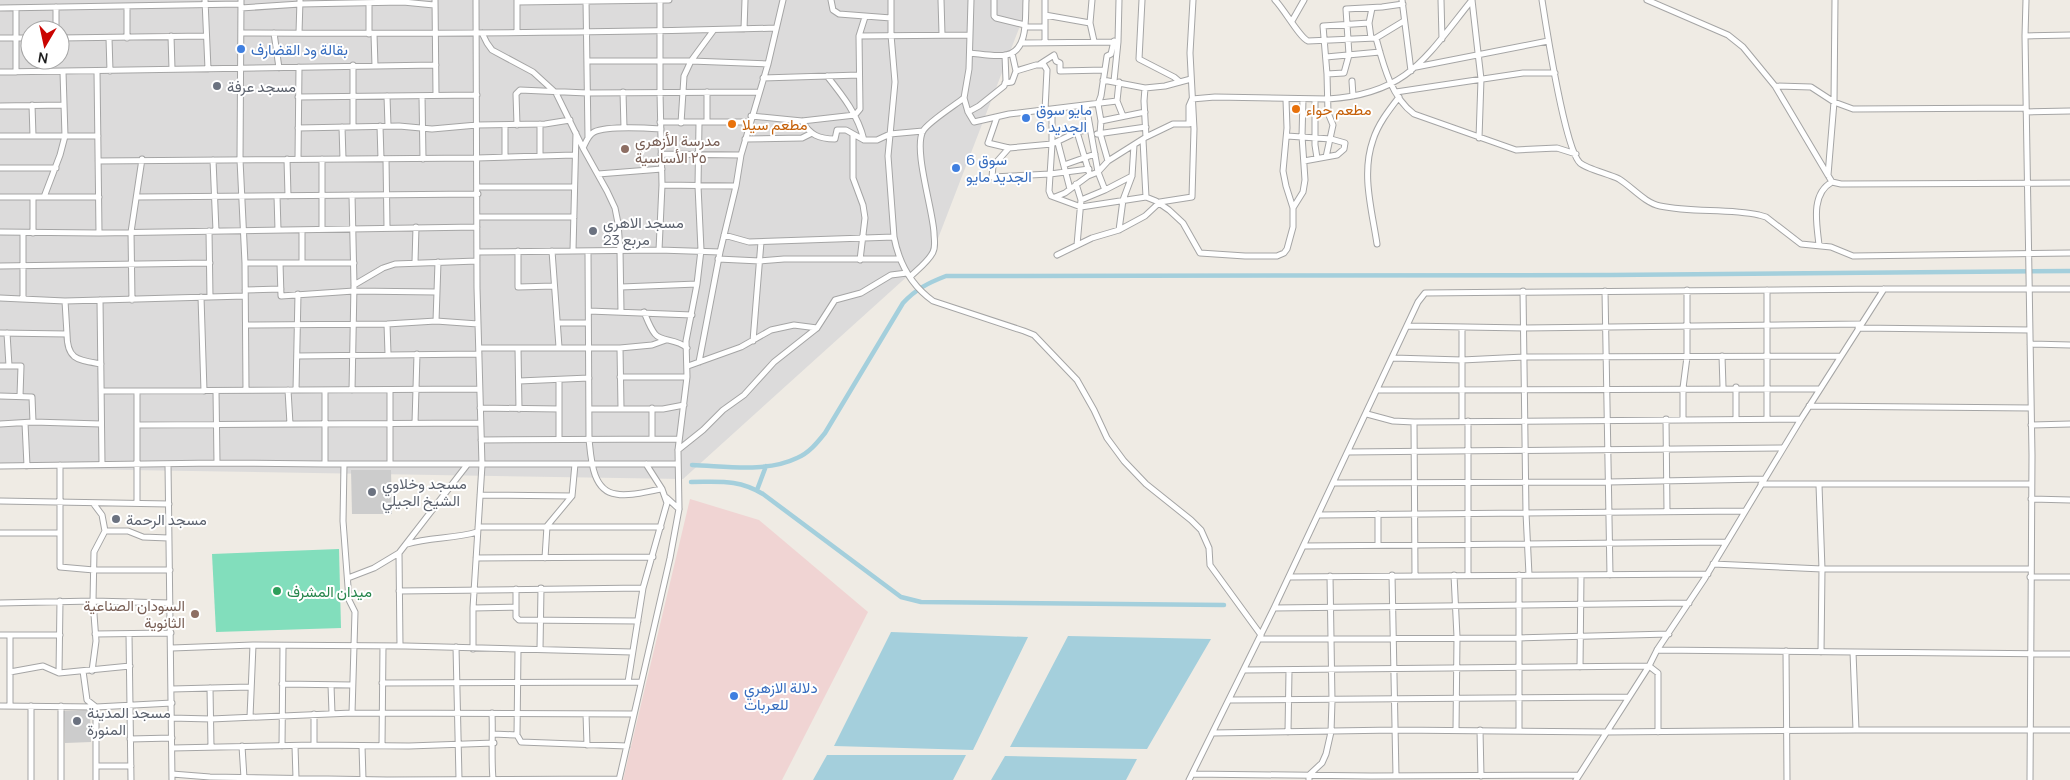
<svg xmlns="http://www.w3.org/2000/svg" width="2070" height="780" font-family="Manrope,Vazirmatn,sans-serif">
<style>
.residential{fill:#dcdbdb;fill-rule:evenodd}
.commercial{fill:#f0d4d3}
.religious{fill:#ccc}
.pitch{fill:#82debc}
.water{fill:#a4cfdc}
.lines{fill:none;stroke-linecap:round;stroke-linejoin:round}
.canal{stroke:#a4cfdc;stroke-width:4.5}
.minor-casing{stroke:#a5a5a5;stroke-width:7}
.minor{stroke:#fff;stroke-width:5}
.shop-dot{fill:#3f7fe0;stroke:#fff;stroke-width:2}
.worship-dot{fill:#6b7280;stroke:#fff;stroke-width:2}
.food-dot{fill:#e8710a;stroke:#fff;stroke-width:2}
.education-dot{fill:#8d6e63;stroke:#fff;stroke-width:2}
.leisure-dot{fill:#2e9e5b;stroke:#fff;stroke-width:2}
.labels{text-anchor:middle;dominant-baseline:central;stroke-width:4;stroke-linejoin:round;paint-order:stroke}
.shop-label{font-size:15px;fill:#366cbe;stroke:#fff;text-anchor:start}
.worship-label{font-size:15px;fill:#5b616d;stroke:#fff;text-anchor:start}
.food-label{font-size:15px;fill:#c56008;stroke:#fff;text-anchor:start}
.education-label{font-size:15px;fill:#785e54;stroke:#fff;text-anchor:start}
.leisure-label{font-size:15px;fill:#27864d;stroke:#fff;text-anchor:start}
</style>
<rect width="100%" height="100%" fill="#efebe4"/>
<path class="residential" d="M0 0H1030L932 254 683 479 0 468ZM30 30H60V60H30Z"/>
<path class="commercial" d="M690 499 759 520 868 612 782 780H623Z"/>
<path class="religious" d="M351 470H391L392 514H352Z
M90 710 91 742 65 743 64 711Z"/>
<path class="pitch" d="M339 549 341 628 216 632 212 554Z"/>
<path class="water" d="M891 632 1028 637 973 750 834 746Z
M1068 636 1211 639 1147 749 1010 747Z
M827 755H966L953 780H813Z
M1005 756 1137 759 1126 780H991Z"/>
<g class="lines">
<path class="canal" d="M692 465C726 466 766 473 797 458 809 453 817 443 825 433L903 303C916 289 928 283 946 276L1611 275 2070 271
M691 482C720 482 738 479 763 494L901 597 921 602 1224 605
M757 490 766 466"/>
<defs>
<path id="minor" d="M205 0 208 69
M241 0 240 160 245 263 246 390
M435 0 436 95
M586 0 588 137
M831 0 833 10 839 14 891 18
M891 0V35L895 82 888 156 894 237C899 263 912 286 933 301L1024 331 1034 335 1077 380 1094 410 1107 438 1124 461 1146 484 1191 520 1201 530 1209 548 1210 565 1261 635
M941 0 942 34
M971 0 969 69 964 98 968 112 974 122 1009 114 1117 101
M994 0V16L996 18 1025 25
M1092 0 1090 23 1094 41
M1142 0 1139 59 1174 77 1180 82
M1275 0C1284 9 1300 38 1308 41L1376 38 1404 21
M1402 0 1411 71
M1441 0 1442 39
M1472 0 1481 79 1479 138
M1542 0C1546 26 1565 149 1580 163 1587 169 1609 174 1619 179 1632 187 1645 203 1660 206 1693 213 1727 208 1759 215L1766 217 1801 244 1831 247 1853 256 2070 253
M1647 0 1728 35 1743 47 1775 86 1832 182
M2026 0 2025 36 2032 455 2030 780
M517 2 669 0
M127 6V38
M56 7V30
M0 8 241 4
M16 8V72
M241 8 300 4 403 2 434 5
M1045 15 1090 23
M1292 21 1304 0
M1026 27H1045
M744 29 745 0
M517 32V0
M241 33C419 34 598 33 776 28
M274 33 279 68
M299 33 300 0
M482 33 487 43 492 50 533 72 556 93 583 148 607 191 615 208 618 223 620 250 621 311
M369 34V3
M374 34 375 66
M171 36 172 69
M859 36 970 35
M2025 36 2070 35
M0 38H30
M60 38 206 36
M109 38 110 71
M1371 38 1369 23 1372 8
M1376 38C1383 64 1391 97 1414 114L1516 150 1557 148 1576 154
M1045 42V0
M1021 43 1118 42
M970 53C981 54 995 57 1006 55 1029 51 1025 16 1026 0
M1326 57 1380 52
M587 61H691L768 64
M1040 64 1054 55 1056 61 1060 63V71L1105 70
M1416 67 1548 41
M97 71 99 233
M1016 71 1036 65H1044L1047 70 1045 110
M0 72 436 65
M1327 74 1344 73 1349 55 1346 9 1382 7 1403 4
M827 76C843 96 858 115 864 140
M763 78 859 75
M1103 80 1145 88 1165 86 1191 79
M1114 81 1118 42 1119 0
M1352 81 1353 96
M1119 82 1117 101 1123 116
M1005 83 1012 82 1016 71 1012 53
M1775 86 1811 87 1834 102 1853 109 2026 108
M1145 88 1144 101 1146 137
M623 92 624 128
M1396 92 1523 73H1555
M387 96 388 126
M422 96 423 159
M298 97 477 95
M1192 99 1215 97 1328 99C1408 94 1426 57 1472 0
M1315 99V145L1317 158
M32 105 33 136
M1086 105 1098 172 1105 190
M0 106 64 105
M1052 109V144L1049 191 1051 196 1081 207 1146 197 1156 201 1169 210 1183 223 1200 253 1245 256H1277L1284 253 1287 249 1293 227V208L1286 186 1283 171 1287 128 1286 100
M968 112 979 106 1004 86 1006 81 1005 55
M2026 112 2070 111
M751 116 802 121 855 115 860 109 859 36 865 17
M997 117 988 143 1009 148 1052 144 1077 132 1090 129
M802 121C810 135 819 139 835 139L837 130H846L864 140H877L890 134 923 131
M1101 121 1145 112
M660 122H750
M707 122V92
M681 123 684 76 691 61 713 31
M540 124V156
M505 125V157
M517 125 516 94 520 90 587 93 758 92
M380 126 381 159
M342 127 343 159
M353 127V65
M298 128 399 126 432 129 477 125 545 124 570 120
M1077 132 1089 172
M853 134V178L863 205 865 218 860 260
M1097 134 1146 127
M0 136H98
M1287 136 1331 139 1345 143 1344 149 1337 155 1304 161
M745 139 802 138 810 134
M1143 140 1146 197
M1058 143 1070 189
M583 148C586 142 588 135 594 132 607 126 645 128 661 129
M1009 148 993 166 992 177 1050 174 1089 169
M661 154 741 155
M1326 157 1333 125 1328 113 1327 74 1323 26 1369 23
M287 159 288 196
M298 159 299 67
M386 159 387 227
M213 160 216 231
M98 161 477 158 574 155
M1108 161 1100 133 1101 121 1098 104 1101 96 1107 56 1111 54 1114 41
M1064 165 1095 154
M0 168H56
M598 174 662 169
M1828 175 1834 102 1835 0
M1076 184 1081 200 1077 245
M662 185 736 186
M478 187H574
M277 196 278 230
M0 197H99
M44 197 60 155 65 136 63 72
M137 197 478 194
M1055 197 1065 193 1088 176 1098 172 1108 161 1146 137 1173 124H1189V106L1192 99
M1081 200 1105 190 1132 176
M1293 208 1303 192 1305 180 1302 136 1303 99
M477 217H574
M322 229V159
M1119 230 1123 200 1132 176 1134 145
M209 231 210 297
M0 232 99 233 477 227
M23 233V299
M33 233V197
M724 235 749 242 894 237
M1377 244C1372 210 1361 174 1373 140 1378 124 1389 110 1399 97
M1819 245C1817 225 1810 194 1832 182L1841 184 2070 183
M573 250 576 133
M659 250 662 185 660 92V0
M518 251V287L554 286
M552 251 559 347
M588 251 589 439C591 458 592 491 616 494 630 497 648 491 662 489
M477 252 659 250 720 252
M1057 255 1092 238 1119 230 1145 216 1160 202 1192 197 1194 129 1190 53 1193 0
M718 259 760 261 784 259H900
M302 262V230
M415 262 416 227
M245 263H354
M280 263 281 296 354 291 436 292
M0 266 210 263
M910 277C917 270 929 261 933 252 936 246 934 239 934 233 933 210 913 149 923 131 927 123 955 105 964 98
M354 285 383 268 395 264 477 261
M621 287 697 284
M245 290 281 289
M1767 290V419
M1523 291 1526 513 1529 575
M1605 291 1610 575
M201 297 204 391
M0 298 65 301 245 296
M100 300 102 464
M132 300 131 232 142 159
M65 301 67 334
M589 311 692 315
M644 312C647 319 650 328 655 334 661 342 676 338 687 348
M436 321 438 262
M558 323H588
M387 324 388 354
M246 325 387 324 436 321 478 324
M1408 326 1524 328 1860 324
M1858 328 2030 330
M0 333 67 334C67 360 78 360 101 364
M7 333 9 366
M753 341 761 242
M2030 344 2070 345
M479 348H620L652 345 666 340
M518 348 519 409
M620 348 621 408
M297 356 479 354
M1722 356 1723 387
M1393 358 1462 360 1524 357 1840 356
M699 362 720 252 736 186 741 155 768 64 783 0
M0 366H21L20 396
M688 366 741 347 771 330 794 325 817 328
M620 377H687
M519 381 589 378
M288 390 290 424
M296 390 298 294
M325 390V464
M352 390 354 285 352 195
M1378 390 1820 389
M101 391 479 389
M216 391 217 463
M0 396 32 397 33 422
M1809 406 2031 408
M480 408 559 409
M589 409H663L684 405
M1367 414 1393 421 1414 422 1801 419
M1683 418V388L1687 357V290
M1736 418V387
M1666 419 1667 511
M1462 421V328
M1414 422 1415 575
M25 423 27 466
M415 423 417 354
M0 424 33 422 101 424
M137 425 480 423
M2031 425 2070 424
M559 439V380
M652 439V408
M481 440 679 439
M678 450 703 430 723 410 744 395 774 362 817 328 835 300 861 293 891 275 907 273
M1348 452 1782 448
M168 464 172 780
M344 464 343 521 349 600 355 612 352 713
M390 464V390
M60 465V567L94 570H170
M0 466 217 463 325 464H678
M1334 483 1608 482 1764 479
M1761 484H2031
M1819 485 1822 569 1821 652
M480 495 572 496
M667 498 679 509
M2031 499 2070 500
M0 501 169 504
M137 503V391
M1378 514V545
M1319 515 1745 511
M478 527H661
M105 531H128L143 537 168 538
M0 533H59
M407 544C430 537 454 539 477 532
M1304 546 1726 542
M399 553 400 646
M476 558 653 557
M545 558 547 526 572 496 575 464
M1713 564 1822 569H2030
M1392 575 1396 776
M1454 575 1457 637 1456 730
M1468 575V421
M1519 575V730
M1289 577 1708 574
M2030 577H2070
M348 578 374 568 399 553 467 465
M516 589V617L519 620 638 621
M399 591 643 588
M0 603 93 601 170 603
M473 608 516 607
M1274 608C1413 607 1551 605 1689 603
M95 634 171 633
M129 634 131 780
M0 635H60
M1260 639 1519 638 1669 634
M456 647 459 779
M172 648 253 645 406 646 632 652
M473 649V608L482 465 477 288 476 0
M540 649 541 588
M518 650 517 735 521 742 627 746
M1657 650 2070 654
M1786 651 1787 780
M1853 652 1856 730
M1580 667 1581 575
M1244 670 1649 666 1658 673V732
M83 671 87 700 96 707V780
M92 671 96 641 93 601 94 552 105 531 102 515 93 503
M10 672 43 666 59 673 130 666
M59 673 60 601
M628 682 643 588 667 503 662 489 646 464
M382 683 641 682
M282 684 352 685
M331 685 332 713
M210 688 211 747
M172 689 250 687
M1229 700 1629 697
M0 706 96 707 172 703
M10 706V635
M61 706V780
M492 713C493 736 491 757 493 779
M314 714V745
M586 714 587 745
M250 717 253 645
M171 718 211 719 352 713 634 714
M1480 730 1481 776
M1288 732 1289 671
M1213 733 1395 730 1606 732 1856 730H2070
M493 734 517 735
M130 739 172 738
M382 745 383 646
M242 746 244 778
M282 746 283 647
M295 746 296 778
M362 746 363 779
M172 748 314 745 409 746 494 743
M96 766H131
M172 774 210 777 387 780 619 779
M1192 774 1371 776 1579 775
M31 780V706
M619 780 670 558 679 509 678 450 687 377 686 341 697 284 701 250 698 186 699 123
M1189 780 1274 608 1418 302 1425 293 1884 289H2070
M1309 780V775L1322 763 1326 754 1331 732 1332 701 1330 576
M1576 780 1649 666 1657 650 1705 578 1801 419 1884 289"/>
</defs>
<use href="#minor" class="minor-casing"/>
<use href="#minor" class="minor"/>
</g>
<g class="shop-dot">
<circle cx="241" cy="49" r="5"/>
<circle cx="1026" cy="118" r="5"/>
<circle cx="956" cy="168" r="5"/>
<circle cx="734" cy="696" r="5"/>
</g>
<g class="worship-dot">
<circle cx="217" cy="86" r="5"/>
<circle cx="593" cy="231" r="5"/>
<circle cx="372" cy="492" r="5"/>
<circle cx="116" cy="519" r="5"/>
<circle cx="77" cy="721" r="5"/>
</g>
<g class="food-dot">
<circle cx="1296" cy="109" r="5"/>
<circle cx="732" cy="124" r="5"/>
</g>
<g class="education-dot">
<circle cx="625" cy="149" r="5"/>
<circle cx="195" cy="614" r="5"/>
</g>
<circle class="leisure-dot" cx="277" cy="591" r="5"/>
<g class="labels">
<g class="shop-label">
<text x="251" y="49">بقالة ود القضارف</text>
<text x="1036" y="109">مايو سوق<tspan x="1036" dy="17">6 الجديد</tspan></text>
<text x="966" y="159">سوق 6<tspan x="966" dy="17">الجديد مايو</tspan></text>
<text x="744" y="687">دلالة الازهري<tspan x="744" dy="17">للعربات</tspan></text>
</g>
<g class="worship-label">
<text x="227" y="86">مسجد عرفة</text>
<text x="603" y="222">مسجد الاهري<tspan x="603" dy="17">مربع 23</tspan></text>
<text x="382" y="483">مسجد وخلاوي<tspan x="382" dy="17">الشيخ الجيلي</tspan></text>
<text x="126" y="519">مسجد الرحمة</text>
<text x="87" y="712">مسجد المدينة<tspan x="87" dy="17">المنورة</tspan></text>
</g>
<g class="food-label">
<text x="1306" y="109">مطعم حواء</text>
<text x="742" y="124">مطعم سيلا</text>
</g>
<g class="education-label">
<text x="635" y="140">مدرسة الأزهري<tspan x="635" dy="17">٢٥ الأساسية</tspan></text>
<text x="185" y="605" text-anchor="end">السودان الصناعية<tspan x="185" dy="17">الثانوية</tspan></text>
</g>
<g class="leisure-label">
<text x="287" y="591">ميدان المشرف</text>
</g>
</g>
<g transform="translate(45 45) rotate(189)"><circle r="24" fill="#ffffff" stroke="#a5a5a5"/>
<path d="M0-4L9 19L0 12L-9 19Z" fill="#ca0401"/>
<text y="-8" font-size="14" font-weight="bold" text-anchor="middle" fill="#1e1e1e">N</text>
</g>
</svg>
